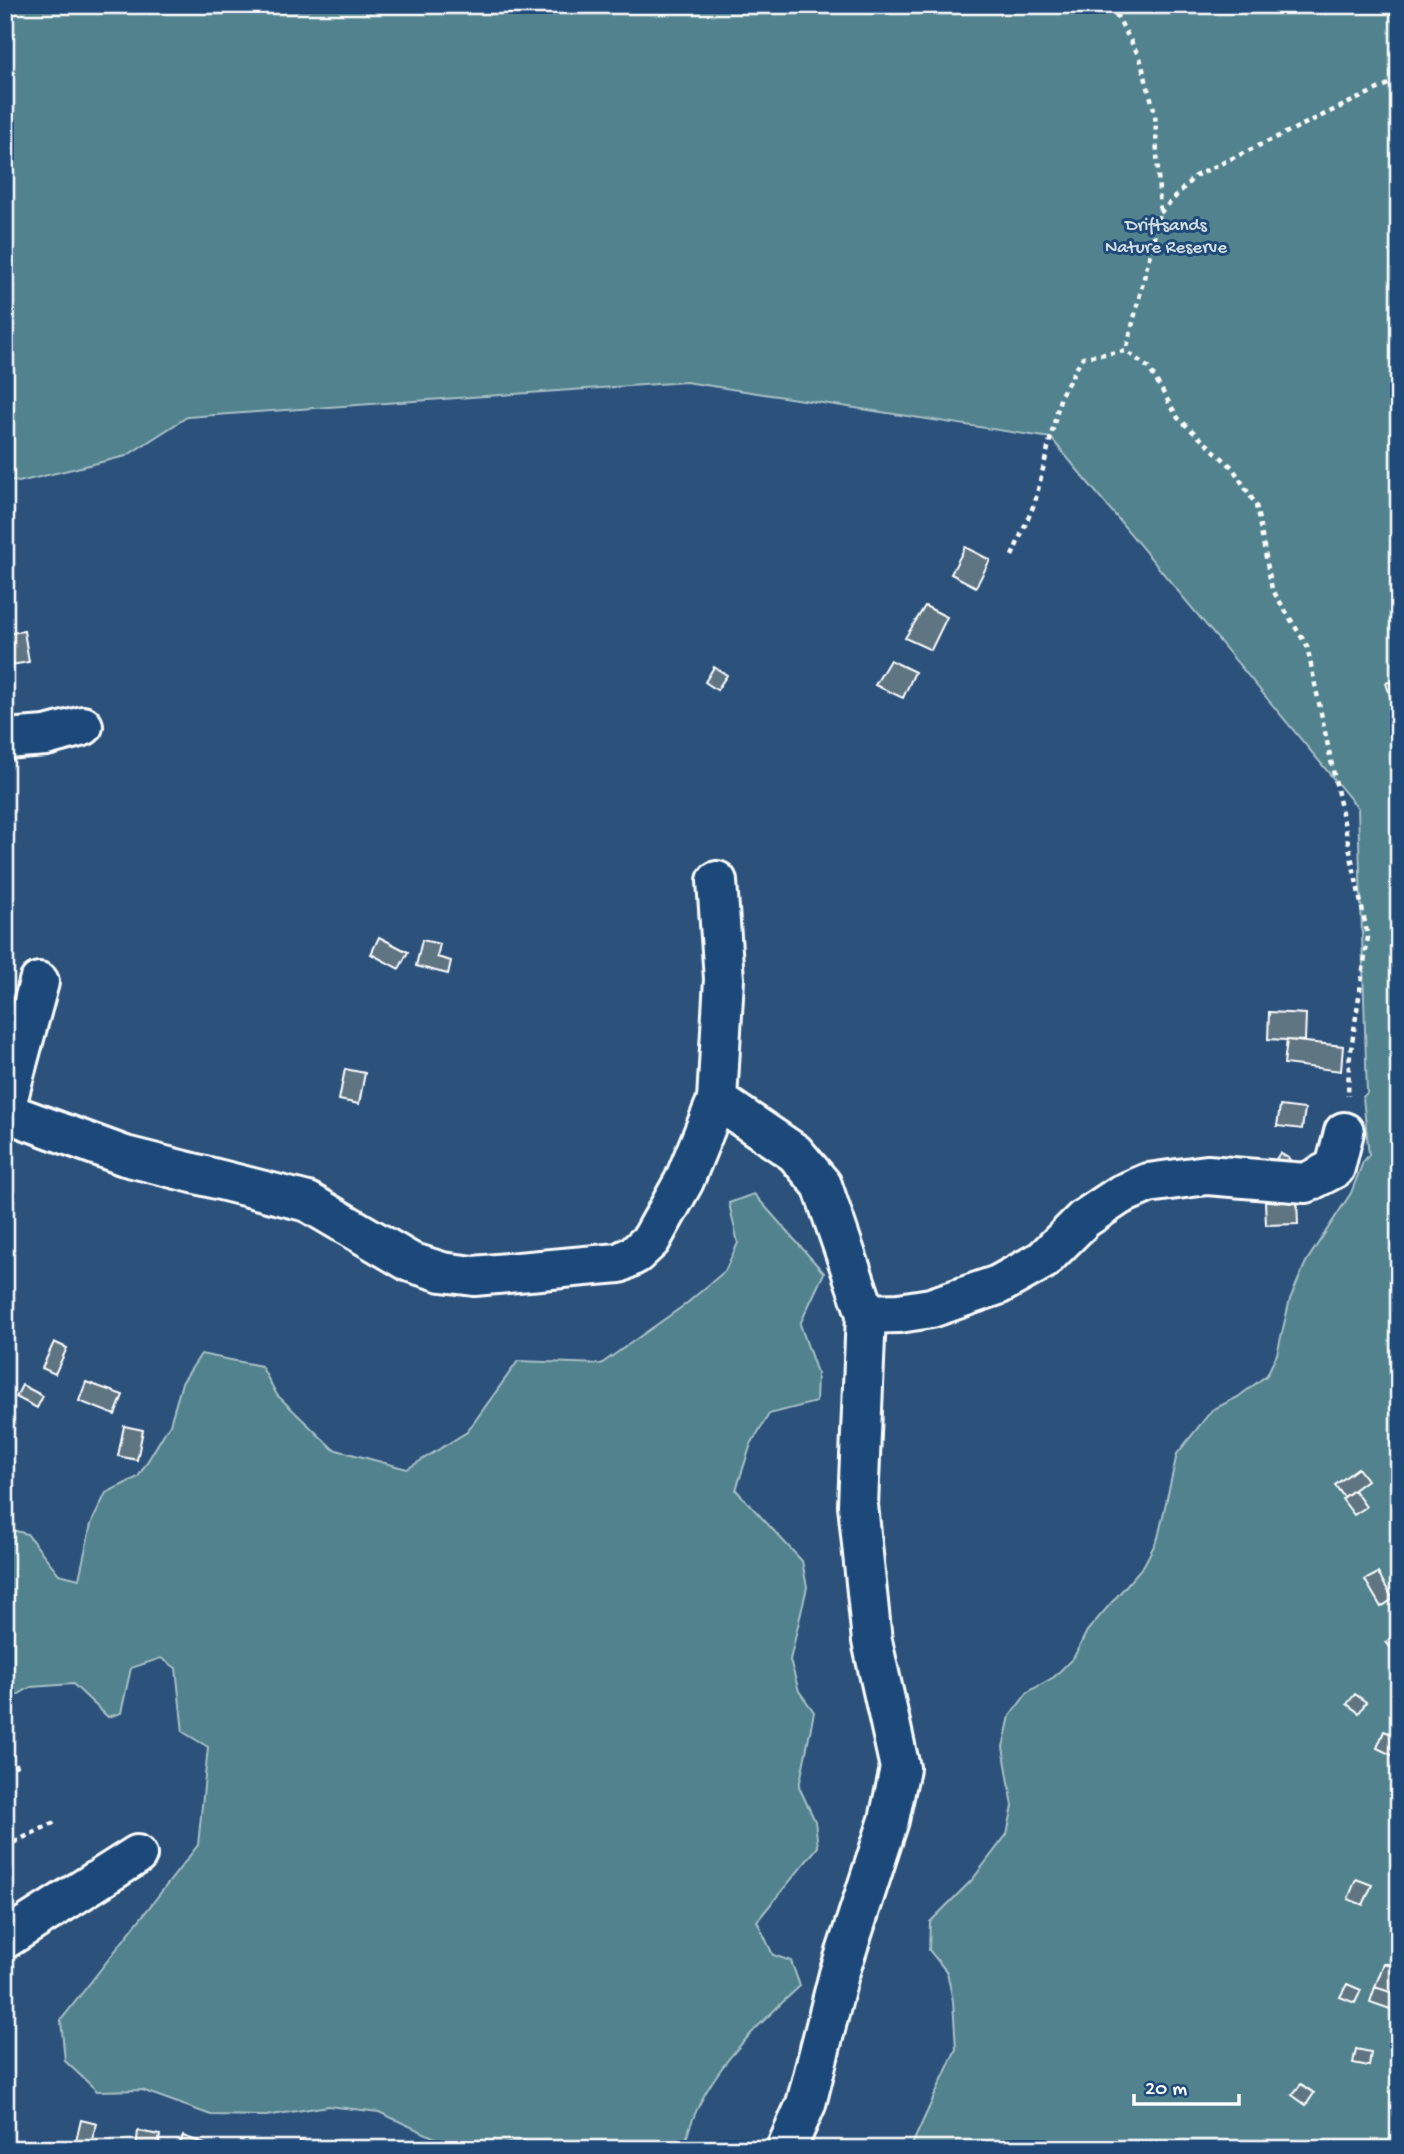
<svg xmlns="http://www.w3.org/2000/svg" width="1404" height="2154" font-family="'Gochi Hand',sans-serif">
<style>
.green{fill:#51828d;stroke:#a8c0c6;stroke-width:2}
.building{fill:#617482;stroke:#fff;stroke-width:2}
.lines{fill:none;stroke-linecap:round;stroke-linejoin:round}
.minor-casing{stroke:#fff;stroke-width:44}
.path{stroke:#fff;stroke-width:4.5;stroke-dasharray:5 5;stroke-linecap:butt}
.minor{stroke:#1f4a7a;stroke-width:38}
.labels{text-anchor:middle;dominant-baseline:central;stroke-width:6;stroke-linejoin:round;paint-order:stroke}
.park-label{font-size:19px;fill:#d4e0e2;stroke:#1f4a7a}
</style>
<rect width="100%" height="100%" fill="#2c527c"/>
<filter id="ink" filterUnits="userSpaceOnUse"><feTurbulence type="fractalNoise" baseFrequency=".0143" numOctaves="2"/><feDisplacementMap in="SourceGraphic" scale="14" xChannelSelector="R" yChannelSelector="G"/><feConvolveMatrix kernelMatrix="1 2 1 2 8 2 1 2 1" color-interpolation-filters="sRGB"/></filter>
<g filter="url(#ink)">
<path class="green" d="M5 5H1399V2149H910L956 2049 953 2001 947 1972 929 1950 930 1922 972 1880 1007 1834 1013 1806 1003 1747 1010 1716 1028 1692 1054 1677 1074 1657 1087 1631 1144 1565 1158 1538 1177 1454 1212 1410 1238 1397 1267 1375 1277 1354 1290 1299 1306 1262 1351 1193 1363 1162 1369 1155 1363 1097 1367 1093 1358 808 1051 438 686 382 187 417 126 456 19 482 5 479Z
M754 1194 824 1273 800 1324 817 1373 816 1402 769 1414 751 1444 736 1490 802 1561 807 1587 790 1660 799 1691 814 1712 799 1787 815 1821 818 1847 757 1921 773 1955 791 1961 800 1986C751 2031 697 2082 684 2149H542L524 2140 481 2149H459L379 2112 328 2106 266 2116 211 2115 142 2090 97 2091 65 2061 61 2020 198 1845 208 1747 183 1732 176 1668 161 1658 131 1668 121 1713 108 1717 73 1684 31 1687 5 1702V1528L27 1534 59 1574 79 1579 91 1524 106 1493 138 1477 170 1424 182 1383 201 1354 261 1366 277 1395 333 1449 407 1469 467 1432 518 1361 601 1364 686 1304 725 1271 738 1243 729 1203Z"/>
<path class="building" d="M965 547 990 560 976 587 951 574Z
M925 606 947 617 931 650 905 638Z
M24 631 29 662 5 666V634Z
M890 660 915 672 903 698 875 685Z
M714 667 727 675 717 690 705 682Z
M1399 679V700L1392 702 1386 683Z
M379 937 408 952 399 969 371 954Z
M422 940 440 944 437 957 451 961 448 974 416 966Z
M1269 1012 1306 1014 1305 1041 1268 1039Z
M1287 1040 1343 1046 1341 1071 1284 1064Z
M345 1069 365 1073 359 1104 339 1100Z
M1280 1106 1305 1109 1302 1129 1277 1126Z
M1280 1153 1290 1159 1283 1170 1273 1164Z
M1297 1200 1298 1224 1266 1225 1265 1201Z
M54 1342 67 1348 55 1374 42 1368Z
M86 1382 123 1395 115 1415 79 1401Z
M22 1385 43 1396 37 1408 16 1397Z
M124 1426 143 1430 137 1460 118 1456Z
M1358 1468 1367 1480 1344 1497 1335 1485Z
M1354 1490 1366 1507 1354 1515 1342 1499Z
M1378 1573 1393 1599 1381 1607 1365 1580Z
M1397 1632 1399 1652 1396 1654 1386 1642Z
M1355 1694 1366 1702 1359 1713 1347 1704Z
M1384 1731 1399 1737 1396 1757 1377 1748Z
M1356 1879 1372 1885 1363 1905 1348 1899Z
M1384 1963 1399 1968 1393 1993 1375 1987Z
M1347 1984 1361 1990 1355 2003 1340 1997Z
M1375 1987 1399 1995V2012L1370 2002Z
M1356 2049 1371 2052 1369 2066 1353 2063Z
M1301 2084 1314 2093 1306 2105 1292 2095Z
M81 2120 97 2124 90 2145 76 2141Z
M138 2131 160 2135 158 2149H136Z
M183 2136 219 2149H178Z
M300 2141 334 2149H298Z"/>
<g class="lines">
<defs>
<path id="minor" d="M5 739 46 736 83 726
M717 1100 795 1153 822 1185 866 1314 899 1313 931 1308 998 1285 1043 1260 1084 1219 1120 1195 1148 1183 1207 1175 1306 1183 1335 1168 1344 1132
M5 1109 39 982
M5 1112 125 1156 308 1202 410 1262 442 1272 474 1276 619 1263 636 1254 651 1240 684 1181 717 1100 724 979 717 881
M5 1939 137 1855
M786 2149 806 2104 839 1974 889 1820 900 1768 872 1641 858 1505 866 1314"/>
</defs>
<use href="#minor" class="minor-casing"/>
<path class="path" d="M1111 5 1140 58 1155 113 1160 213 1126 351
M1160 213 1195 176 1399 79
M1012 556 1035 502 1061 395 1083 357 1126 351 1149 368 1178 418 1232 467 1256 505 1272 589 1307 646 1368 937 1349 1063 1348 1096
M5 1771 21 1763
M5 1847 55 1822"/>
<use href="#minor" class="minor"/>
</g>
</g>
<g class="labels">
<g class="park-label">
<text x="1166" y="226">Driftsands<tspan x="1166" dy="22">Nature Reserve</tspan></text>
</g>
</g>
<rect width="1404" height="2154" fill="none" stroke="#1f4a7a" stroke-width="28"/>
<rect x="14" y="14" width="1376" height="2126" fill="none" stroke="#fff" stroke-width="2.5" filter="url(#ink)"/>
<path d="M1134 2094v10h105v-10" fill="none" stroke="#ffffff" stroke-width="3.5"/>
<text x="1145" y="2094" font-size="21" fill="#ffffff" stroke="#1f4a7a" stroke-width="5" paint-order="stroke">20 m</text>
</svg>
